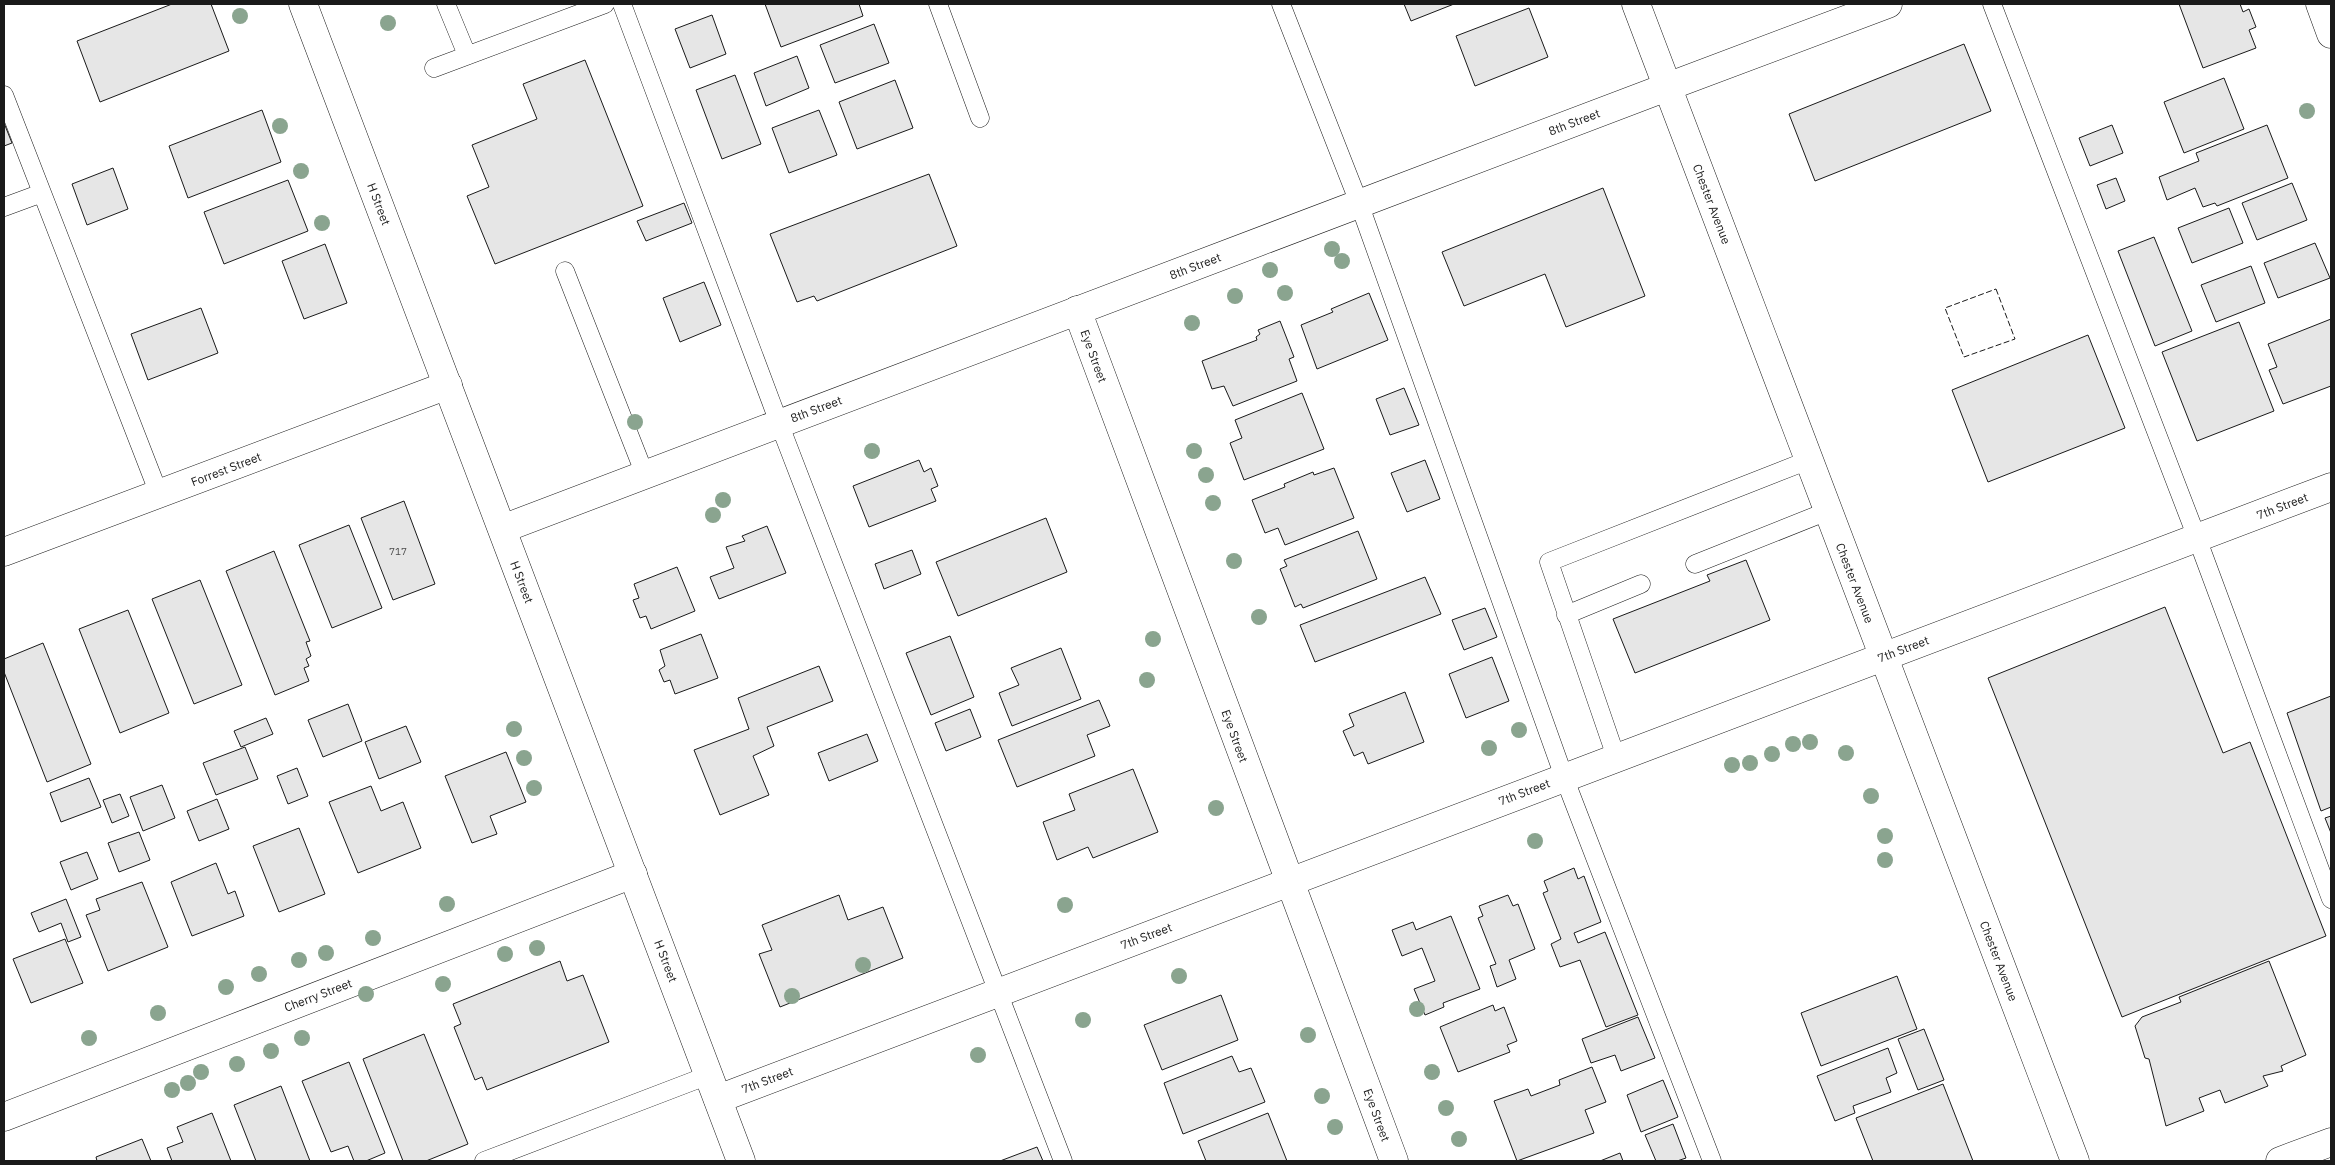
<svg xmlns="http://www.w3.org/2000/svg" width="2335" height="1165" font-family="'IBM Plex Sans',sans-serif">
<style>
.building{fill:#e6e6e6;stroke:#1a1a1a}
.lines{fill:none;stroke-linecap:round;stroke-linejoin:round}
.service-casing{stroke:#1a1a1a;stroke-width:19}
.minor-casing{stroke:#1a1a1a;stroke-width:29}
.tertiary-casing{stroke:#1a1a1a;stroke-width:29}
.secondary-casing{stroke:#1a1a1a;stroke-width:29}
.service{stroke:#fff;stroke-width:18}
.minor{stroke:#fff;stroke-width:28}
.tertiary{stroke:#fff;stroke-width:28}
.secondary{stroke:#fff;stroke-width:28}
.fence{stroke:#1a1a1a;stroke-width:1;stroke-dasharray:6 2.5;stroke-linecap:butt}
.tree{fill:#8aa48f}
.labels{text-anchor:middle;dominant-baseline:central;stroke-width:4;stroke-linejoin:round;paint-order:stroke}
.number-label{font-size:10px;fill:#4d4d4d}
.street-label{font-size:12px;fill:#1a1a1a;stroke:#fff}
</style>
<rect width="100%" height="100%" fill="#fff"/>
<path class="building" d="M172 4H211L229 51 100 102 77 41Z
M765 4H859L863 16 781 47Z
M1404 4H1454L1411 21Z
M2179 4H2240L2243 12 2249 9 2256 27 2249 30 2256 48 2203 68Z
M1529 8 1548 57 1475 86 1456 36Z
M712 15 726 54 690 68 675 29Z
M874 24 889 63 835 83 820 45Z
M1964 44 1991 111 1815 181 1789 114Z
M797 56 809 88 766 106 754 73Z
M585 60 643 206 495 264 467 196 489 187 472 145 537 119 523 84Z
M735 75 761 144 722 159 696 90Z
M2224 78 2244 129 2184 153 2164 102Z
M895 80 913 128 857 149 839 102Z
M262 110 281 162 188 198 169 146Z
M819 110 837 155 789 173 772 128Z
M4 123 12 143 4 146Z
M2112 125 2123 153 2090 166 2079 138Z
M2267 125 2288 178 2217 206 2215 203 2203 207 2195 188 2167 200 2159 177 2199 161 2196 153Z
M113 168 128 209 87 225 72 184Z
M929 174 957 246 817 301 814 296 797 302 770 234Z
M2116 178 2125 201 2106 209 2097 185Z
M288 180 308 231 224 264 204 212Z
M2292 183 2307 220 2257 240 2242 203Z
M1603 188 1645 296 1566 327 1545 274 1464 306 1442 252Z
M684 203 692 223 646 241 637 221Z
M2229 208 2243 243 2192 263 2178 228Z
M2154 237 2192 331 2155 346 2118 251Z
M2315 243 2330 278 2278 298 2264 263Z
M325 244 347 303 304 319 282 261Z
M2251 266 2265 303 2216 322 2201 285Z
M704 282 721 325 680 342 663 298Z
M1369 293 1388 340 1317 369 1301 325 1333 312 1331 309Z
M201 308 218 353 148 380 131 334Z
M2331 319V386L2283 404 2269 370 2277 367 2268 344Z
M1280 321 1294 357 1289 359 1297 381 1233 406 1224 386 1212 389 1202 361 1257 340 1256 337 1260 334 1258 330Z
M2239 322 2274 411 2197 441 2162 352Z
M2088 335 2125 428 1988 482 1952 390Z
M1404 388 1419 425 1390 435 1376 399Z
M1302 393 1324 449 1244 480 1230 443 1242 438 1235 420Z
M919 460 924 472 931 468 938 486 931 489 936 501 869 527 853 486Z
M1425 460 1440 499 1407 512 1391 473Z
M1334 468 1354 518 1285 545 1278 528 1265 533 1252 500 1285 487 1284 484 1313 472 1314 475Z
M404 501 435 584 393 600 361 518Z
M1046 518 1067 572 958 616 936 562Z
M349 525 382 608 332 628 299 545Z
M767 526 786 573 719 599 710 577 734 568 726 547 745 541 742 536Z
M1358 531 1377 579 1303 608 1301 604 1295 607 1280 569 1287 566 1284 560Z
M912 550 921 574 884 589 875 564Z
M274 551 310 641 306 642 311 656 306 659 309 666 304 668 309 681 275 695 226 571Z
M1746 560 1770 620 1635 673 1613 619 1710 581 1707 575Z
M677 567 695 611 651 629 646 616 640 618 633 600 639 598 634 584Z
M1425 577 1441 614 1315 662 1300 625Z
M200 580 242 685 194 704 152 599Z
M2165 607 2223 753 2250 742 2326 936 2122 1017 1988 678Z
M1485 608 1497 637 1464 650 1452 620Z
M128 610 169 713 120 733 79 629Z
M701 634 718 678 675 694 670 680 664 682 659 670 665 666 660 650Z
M950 636 974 697 931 715 906 653Z
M43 643 91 764 47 782 4 672V659Z
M1061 648 1081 699 1012 726 999 693 1019 685 1011 668Z
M1492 657 1509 701 1466 718 1449 674Z
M819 666 833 701 767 727 774 746 753 756 769 795 720 815 694 750 749 729 738 698Z
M1405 692 1424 742 1368 764 1363 752 1354 756 1343 731 1354 726 1349 714Z
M2331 696V807L2321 811 2287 713Z
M1099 700 1110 726 1087 735 1095 756 1017 787 998 740Z
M348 704 362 741 323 757 308 720Z
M970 709 981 737 946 751 935 723Z
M266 718 273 734 241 747 234 731Z
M406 726 421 762 379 779 365 742Z
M867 734 878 761 829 781 818 753Z
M245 747 258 779 216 795 203 763Z
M506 752 526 802 490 816 497 834 472 843 445 776Z
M297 768 308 796 288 804 277 776Z
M1133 769 1158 832 1093 858 1088 847 1057 860 1043 822 1075 810 1069 794Z
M89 778 101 807 61 822 50 793Z
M162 785 175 818 143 831 130 797Z
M371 786 381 811 403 802 421 848 358 873 329 802Z
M120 794 129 816 112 823 103 800Z
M217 799 229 829 199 841 187 811Z
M2331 816V833L2325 818Z
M299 828 325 894 279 912 253 846Z
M139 832 150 860 119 872 108 843Z
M87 852 98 879 71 890 60 862Z
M216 863 228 894 235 891 244 916 192 936 171 882Z
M1574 868 1578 879 1584 876 1601 922 1574 933 1578 943 1605 932 1638 1015 1606 1027 1580 960 1560 967 1551 944 1561 939 1543 893 1548 891 1544 881Z
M142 882 168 947 108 971 86 915 100 910 96 899Z
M839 895 848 920 883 907 903 958 780 1007 759 954 772 950 762 925Z
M1508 895 1513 906 1518 904 1535 949 1509 960 1516 979 1497 987 1490 966 1496 964 1478 918 1483 916 1479 906Z
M66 899 81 937 68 942 61 923 39 932 31 913Z
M1451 916 1480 989 1443 1003 1444 1007 1425 1015 1414 989 1435 981 1422 948 1402 956 1392 930 1413 922 1416 930Z
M65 939 83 983 31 1003 13 959Z
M560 961 567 981 583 975 609 1042 487 1090 482 1077 475 1080 454 1027 461 1024 453 1004Z
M2269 961 2306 1055 2281 1066 2283 1071 2263 1076 2268 1086 2225 1103 2220 1090 2199 1098 2204 1111 2166 1126 2149 1059 2145 1058 2135 1026 2142 1017 2181 1002 2179 997Z
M1897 976 1917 1029 1821 1066 1801 1013Z
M1221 995 1238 1040 1162 1070 1144 1025Z
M1493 1005 1495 1011 1504 1007 1517 1041 1507 1045 1510 1052 1458 1072 1440 1027Z
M1638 1017 1655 1058 1621 1071 1615 1055 1591 1063 1582 1039Z
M1924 1029 1944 1080 1918 1090 1898 1039Z
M424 1034 468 1144 426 1161H403L363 1059Z
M1888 1048 1897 1073 1886 1078 1891 1092 1853 1106 1855 1113 1835 1121 1817 1076Z
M1232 1056 1239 1072 1251 1068 1265 1102 1183 1134 1164 1083Z
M349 1062 385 1153 366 1161H354L348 1146 331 1152 302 1081Z
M1592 1067 1606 1102 1585 1110 1594 1133 1517 1161 1494 1101 1528 1089 1531 1096 1560 1085 1559 1080Z
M1663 1080 1678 1117 1641 1132 1627 1095Z
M1943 1084 1973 1161H1873L1856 1118Z
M281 1086 310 1161H256L234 1105Z
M212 1113 231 1161H172L167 1148 183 1142 177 1127Z
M1268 1113 1287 1161H1206L1198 1141Z
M1673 1124 1686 1158 1677 1161H1656L1645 1135Z
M142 1139 151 1161H97L96 1157Z
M1037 1147 1043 1161H1000Z
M1620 1153 1623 1161H1600Z"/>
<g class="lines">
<defs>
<path id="service" d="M446 4 467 55
M622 4 779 423 1063 1161
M938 4 980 118
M1281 4 1359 203 1564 777 1712 1161
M1992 4 2197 538 2331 899
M434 68 605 4
M4 95 159 494
M4 207 42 193
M565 271 645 475
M1695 564 1828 511
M1566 615 1641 584
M1616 757 1549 562 1809 460
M484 1161 709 1075"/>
<path id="minor" d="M2320 4 2331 34
M1667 87 1888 4
M1077 310 1394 1161
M4 552 448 385
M718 1099 2331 487
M4 1117 633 874
M2280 1161 2331 1142"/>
<path id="tertiary" d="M303 4 741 1161
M502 529 1667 87"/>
<path id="secondary" d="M1636 4 2075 1161"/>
</defs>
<use href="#service" class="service-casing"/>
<use href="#minor" class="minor-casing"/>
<use href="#tertiary" class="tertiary-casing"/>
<use href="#secondary" class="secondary-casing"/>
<use href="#service" class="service"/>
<use href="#minor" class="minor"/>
<use href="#tertiary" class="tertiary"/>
<use href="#secondary" class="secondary"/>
<path class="fence" d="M1996 289 2015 339 1964 357 1945 308Z"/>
</g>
<g class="tree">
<circle cx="240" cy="16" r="8"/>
<circle cx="388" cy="23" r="8"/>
<circle cx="2307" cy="111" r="8"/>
<circle cx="280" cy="126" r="8"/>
<circle cx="301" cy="171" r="8"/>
<circle cx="322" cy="223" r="8"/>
<circle cx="1332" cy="249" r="8"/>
<circle cx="1342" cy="261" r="8"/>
<circle cx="1270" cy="270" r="8"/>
<circle cx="1285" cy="293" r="8"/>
<circle cx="1235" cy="296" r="8"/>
<circle cx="1192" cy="323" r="8"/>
<circle cx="635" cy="422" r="8"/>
<circle cx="872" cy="451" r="8"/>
<circle cx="1194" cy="451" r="8"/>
<circle cx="1206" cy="475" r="8"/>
<circle cx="723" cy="500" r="8"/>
<circle cx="1213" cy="503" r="8"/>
<circle cx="713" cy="515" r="8"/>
<circle cx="1234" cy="561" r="8"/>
<circle cx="1259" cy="617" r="8"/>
<circle cx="1153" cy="639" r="8"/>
<circle cx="1147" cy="680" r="8"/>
<circle cx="514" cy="729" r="8"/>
<circle cx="1519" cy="730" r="8"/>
<circle cx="1810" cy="742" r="8"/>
<circle cx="1793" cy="744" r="8"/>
<circle cx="1489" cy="748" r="8"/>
<circle cx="1846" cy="753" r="8"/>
<circle cx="1772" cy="754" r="8"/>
<circle cx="524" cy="758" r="8"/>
<circle cx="1750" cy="763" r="8"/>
<circle cx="1732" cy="765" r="8"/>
<circle cx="534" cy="788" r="8"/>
<circle cx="1871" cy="796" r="8"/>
<circle cx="1216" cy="808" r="8"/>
<circle cx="1885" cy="836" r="8"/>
<circle cx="1535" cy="841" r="8"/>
<circle cx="1885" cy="860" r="8"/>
<circle cx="447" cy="904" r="8"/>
<circle cx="1065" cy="905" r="8"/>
<circle cx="373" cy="938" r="8"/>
<circle cx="537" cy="948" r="8"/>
<circle cx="326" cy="953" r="8"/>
<circle cx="505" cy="954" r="8"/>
<circle cx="299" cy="960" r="8"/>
<circle cx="863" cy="965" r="8"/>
<circle cx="259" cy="974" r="8"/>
<circle cx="1179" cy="976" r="8"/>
<circle cx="443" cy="984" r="8"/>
<circle cx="226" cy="987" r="8"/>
<circle cx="366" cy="994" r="8"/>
<circle cx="792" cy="996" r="8"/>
<circle cx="1417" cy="1009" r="8"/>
<circle cx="158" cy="1013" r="8"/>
<circle cx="1083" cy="1020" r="8"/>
<circle cx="1308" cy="1035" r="8"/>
<circle cx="89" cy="1038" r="8"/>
<circle cx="302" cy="1038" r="8"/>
<circle cx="271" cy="1051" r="8"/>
<circle cx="978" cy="1055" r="8"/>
<circle cx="237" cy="1064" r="8"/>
<circle cx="201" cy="1072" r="8"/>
<circle cx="1432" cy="1072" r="8"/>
<circle cx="188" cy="1083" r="8"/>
<circle cx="172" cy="1090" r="8"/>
<circle cx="1322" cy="1096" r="8"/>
<circle cx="1446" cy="1108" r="8"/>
<circle cx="1335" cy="1127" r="8"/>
<circle cx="1459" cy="1139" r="8"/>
</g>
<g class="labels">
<g class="number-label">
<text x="398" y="551">717</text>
</g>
<g class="street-label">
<text transform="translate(1574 122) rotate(-21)">8th Street</text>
<text transform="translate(379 204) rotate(69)">H Street</text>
<text transform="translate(1712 204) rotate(69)">Chester Avenue</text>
<text transform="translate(1195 266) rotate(-21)">8th Street</text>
<text transform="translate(1094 356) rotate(70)">Eye Street</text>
<text transform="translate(816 409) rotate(-21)">8th Street</text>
<text transform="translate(226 469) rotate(-21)">Forrest Street</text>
<text transform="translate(2282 506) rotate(-21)">7th Street</text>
<text transform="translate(522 582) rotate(69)">H Street</text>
<text transform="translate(1855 583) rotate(69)">Chester Avenue</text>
<text transform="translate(1903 649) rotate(-21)">7th Street</text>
<text transform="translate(1235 736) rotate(70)">Eye Street</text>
<text transform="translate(1524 792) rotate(-21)">7th Street</text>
<text transform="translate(1146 936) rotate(-21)">7th Street</text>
<text transform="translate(666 961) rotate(69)">H Street</text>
<text transform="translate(1999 961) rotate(69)">Chester Avenue</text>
<text transform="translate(318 995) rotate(-21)">Cherry Street</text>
<text transform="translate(767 1080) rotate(-21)">7th Street</text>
<text transform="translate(1377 1115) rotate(70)">Eye Street</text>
</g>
</g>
<rect width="2335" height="1165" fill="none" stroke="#1a1a1a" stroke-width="10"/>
</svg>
